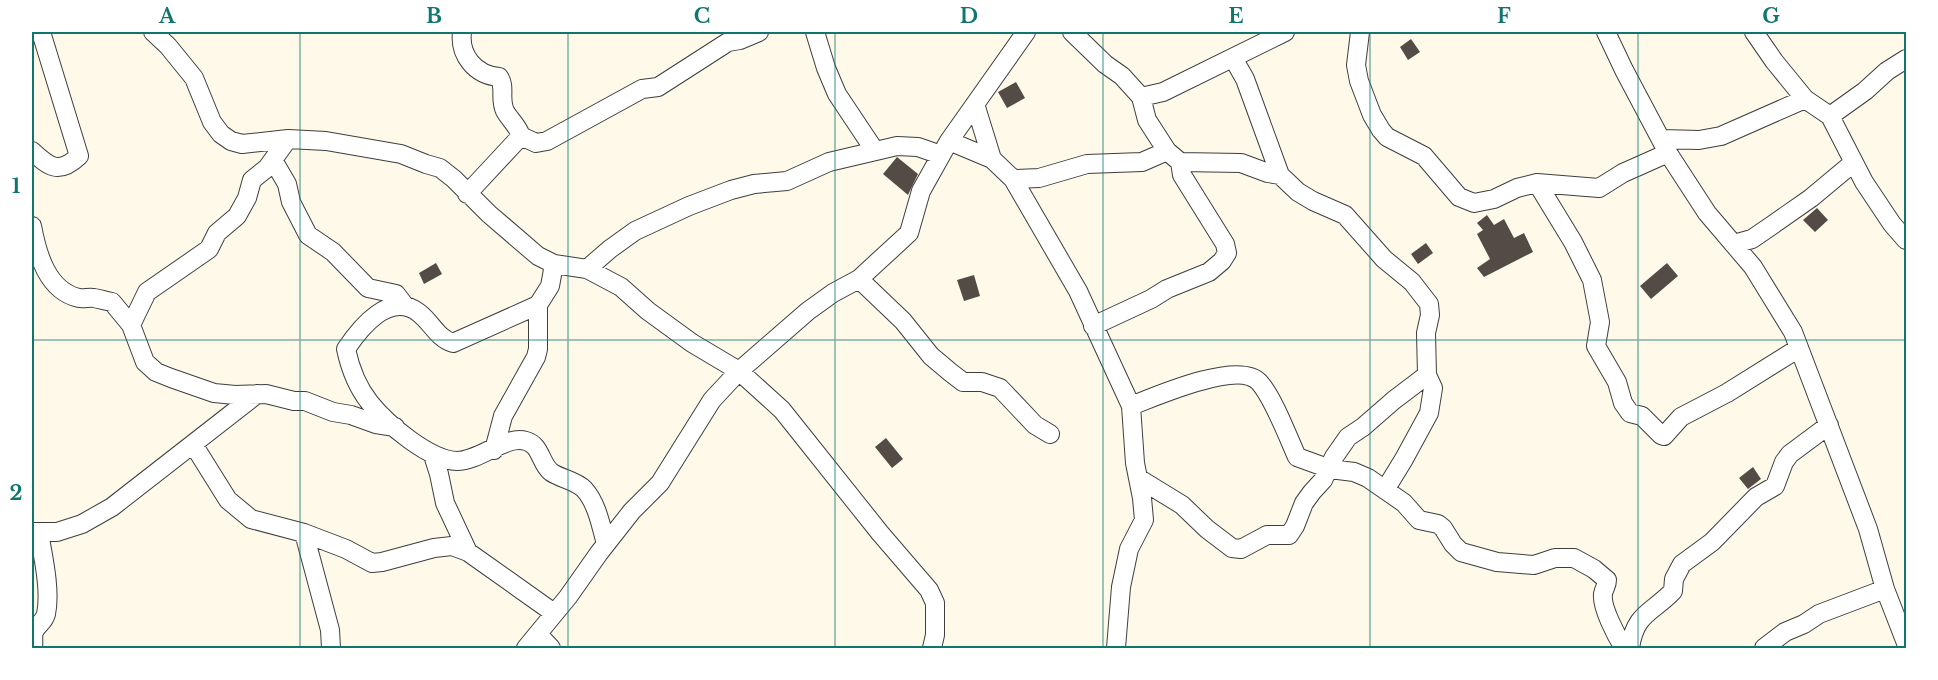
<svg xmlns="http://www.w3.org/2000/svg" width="1938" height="680" font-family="'Libre Baskerville',serif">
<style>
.building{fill:#544b47}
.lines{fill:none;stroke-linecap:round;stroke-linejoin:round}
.street-casing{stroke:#3e3e3e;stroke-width:20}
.street{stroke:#fff;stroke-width:18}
.grid{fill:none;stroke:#0f766e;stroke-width:1.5;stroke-opacity:0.55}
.neatline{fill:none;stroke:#0f766e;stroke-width:2}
.grid-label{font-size:20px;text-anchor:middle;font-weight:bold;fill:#0f766e}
</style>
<rect width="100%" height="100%" fill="#fff9e9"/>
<path class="building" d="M1411 39 1420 52 1408 60 1400 47Z
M1016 82 1025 98 1007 108 998 92Z
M897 157 918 174 908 195 883 174Z
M1817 208 1828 220 1815 232 1803 220Z
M1487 215 1494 225 1504 219 1514 238 1524 233 1533 252 1484 277 1477 268 1490 259 1477 234 1483 230 1477 223Z
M1426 243 1433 253 1418 264 1411 254Z
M436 263 442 274 424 284 419 273Z
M1667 263 1678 276 1651 299 1640 286Z
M974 275 980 296 964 301 957 280Z
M886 438 903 459 892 468 875 447Z
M1753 467 1761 479 1748 489 1739 478Z"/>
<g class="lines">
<defs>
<path id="street" d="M153 32 168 46 194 78 212 122 221 134 231 141 242 144 288 139 326 141 401 154 426 164 440 168 454 179 489 214 538 256 554 264 587 269 621 287 648 311 692 343 739 371 782 410 880 533 929 590 935 603V635L932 648
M462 32C459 55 475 75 499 77 506 87 499 99 505 111 510 120 518 126 521 136L536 143 547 141 642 89 658 87 728 42 740 40 759 32
M815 32 826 68 837 94 875 151
M1072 32 1105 64 1122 76 1141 97 1147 120 1167 151 1180 162 1182 175 1225 244 1227 253 1222 261 1209 272 1167 289 1151 299 1093 326
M1360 32 1356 65 1359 81 1372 115 1381 130 1387 137 1424 156 1459 197 1474 203 1494 199 1517 188 1537 183 1599 188 1623 173 1668 153
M1606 32 1624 70 1668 153 1707 213 1753 267 1793 332 1868 529 1885 589 1906 643
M1754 32 1774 61 1805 99 1830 116 1864 182 1892 224 1906 240
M1233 58 1245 79 1280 175 1298 192 1313 201 1345 215 1384 259 1412 282 1429 304 1430 315 1426 333 1427 375 1433 388 1429 413 1404 459 1385 490
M1141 97 1163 92 1285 32
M975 104 992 159
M1830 116 1865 91 1887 71 1906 59
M1662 139 1699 140 1721 136 1805 99
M949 141 992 159 1013 179 1078 291 1131 406 1135 463 1142 498 1144 520 1129 549 1121 587 1116 648
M32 151C49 167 59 175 79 156L41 32
M273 160 287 184 291 202 308 235 333 252 368 288 396 294 405 306
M1180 162 1241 163 1268 173 1280 175
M1013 179 1039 178 1087 164 1142 162 1167 151
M1537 183 1573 242 1592 280 1600 322 1596 346 1617 382 1623 403 1630 413 1642 416 1661 435 1664 436 1681 417 1727 393 1799 348
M467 194 521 136
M32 226C37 253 47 291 79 298 84 299 89 297 94 298 100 299 106 301 112 302L131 325 145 362 156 372 171 378 214 393 235 395 266 394 294 401H305L333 412 351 415 376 424 395 427
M1734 244 1752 239 1771 226 1811 198 1853 163
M554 264 550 286 538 305 453 343C437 338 432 323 419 313 390 290 360 328 346 349 350 368 358 388 370 403 387 424 429 460 457 461 480 461 505 435 526 441 541 445 540 463 551 472 561 479 575 480 584 489 597 503 601 526 606 544
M587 269 610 249 635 231 689 206 731 190 754 184 787 181 829 162 897 146 918 147 941 155
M859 279 903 321 931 356 950 372 963 382H982L1000 388 1035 425 1050 434
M131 325 147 292 209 249 217 233 237 216 247 198 252 180 267 168 288 139
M1131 406C1156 396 1239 360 1259 382 1273 397 1288 437 1297 457L1330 469 1354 472 1368 478 1404 503 1419 520 1438 524 1443 528 1453 544 1461 552 1497 562 1534 565 1555 558H1574L1594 569 1607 580C1607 586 1604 588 1603 594 1601 607 1617 637 1624 648
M193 444 228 500 251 519 304 533 346 549 372 563 382 562 434 548 452 546 468 552 554 613
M494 450 503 416 536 357 538 349V305
M433 455 439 474 445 503 468 552
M1138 478 1182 505 1207 529 1232 548 1241 549 1267 535H1289L1295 526 1304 503 1312 492 1323 480 1334 457 1348 437 1363 427 1394 400 1427 375
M32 532H57L82 524 112 507 257 394
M304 533 330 630 331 648
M538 634 551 648
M33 648C34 643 32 634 35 630 38 624 44 622 46 614 51 591 43 556 39 533
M526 648 568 597 599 553 632 511 660 483 712 400 739 371 808 311 833 293 859 279 909 233 921 191 949 141 1026 32
M1630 648C1635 613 1652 613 1673 591L1674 579 1682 564 1712 542 1756 497 1775 486 1784 462 1790 454 1829 425
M1764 648 1785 632 1804 624 1819 614 1885 589"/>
</defs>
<use href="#street" class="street-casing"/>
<use href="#street" class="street"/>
</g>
<path class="grid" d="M300 32V648M568 32V648M835 32V648M1103 32V648M1370 32V648M1638 32V648M32 340H1906"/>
<rect width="1938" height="680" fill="none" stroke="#ffffff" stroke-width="66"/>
<rect x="33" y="33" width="1872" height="614" class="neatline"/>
<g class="grid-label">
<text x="167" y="23">A</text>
<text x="434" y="23">B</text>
<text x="702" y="23">C</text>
<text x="969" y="23">D</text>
<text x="1236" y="23">E</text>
<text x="1504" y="23">F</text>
<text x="1771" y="23">G</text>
<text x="16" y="193">1</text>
<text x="16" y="500">2</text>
</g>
</svg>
